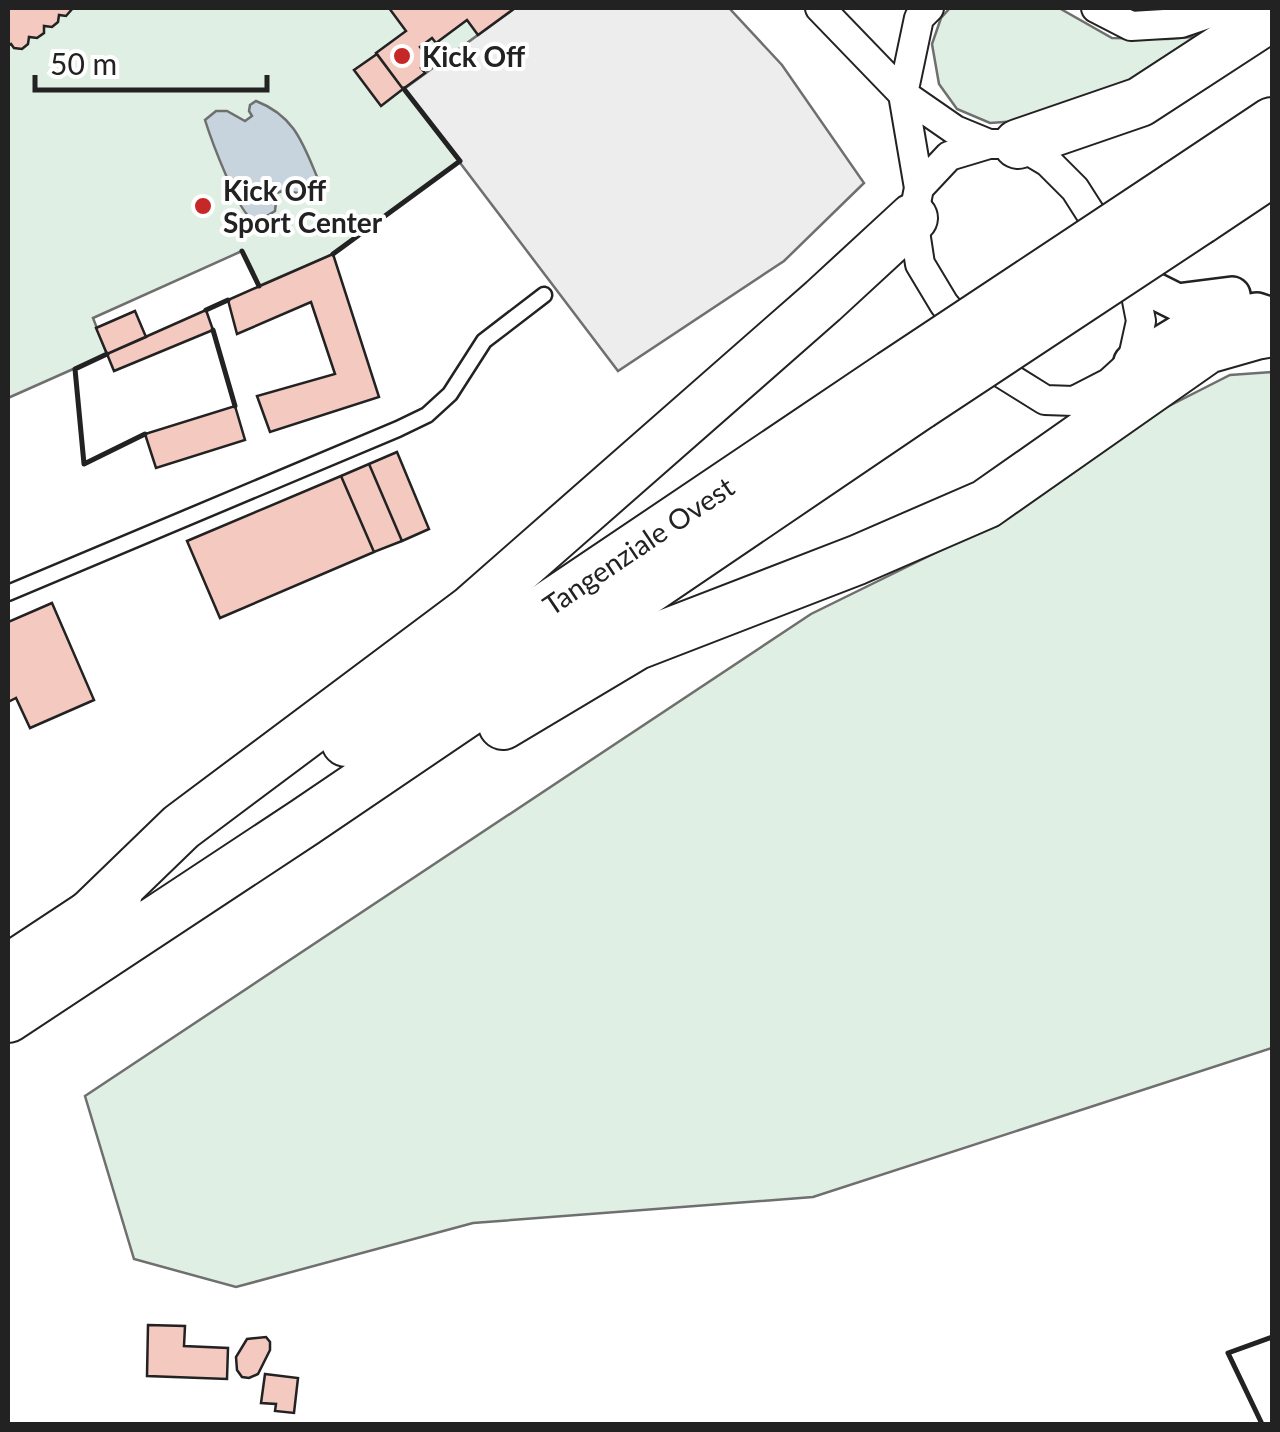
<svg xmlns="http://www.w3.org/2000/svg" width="1280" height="1432" font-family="Lato,sans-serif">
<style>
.green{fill:#e0efe3;stroke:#6f6f6f;stroke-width:2.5}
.parking{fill:#ededed;stroke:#6f6f6f;stroke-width:2.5}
.water{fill:#c7d3dd;stroke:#6f6f6f;stroke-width:2.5}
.building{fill:#f3c9c0;stroke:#222;stroke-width:2.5}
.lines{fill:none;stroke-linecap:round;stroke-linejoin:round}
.service-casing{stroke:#222;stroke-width:19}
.minor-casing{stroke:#222;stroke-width:32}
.tertiary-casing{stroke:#222;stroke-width:40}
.trunk-casing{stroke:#222;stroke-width:52}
.service{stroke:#fff;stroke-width:14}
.minor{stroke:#fff;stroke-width:28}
.tertiary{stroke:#fff;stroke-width:35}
.trunk{stroke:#fff;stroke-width:48}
.trunk-bridge-casing{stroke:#222;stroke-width:52;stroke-linecap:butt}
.trunk-bridge{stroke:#fff;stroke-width:48}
.wall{stroke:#222;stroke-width:5}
.poi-dot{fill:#c62828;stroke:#fff;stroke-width:4}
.labels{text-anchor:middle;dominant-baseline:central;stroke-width:8;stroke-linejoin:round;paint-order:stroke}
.poi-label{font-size:28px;font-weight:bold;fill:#222;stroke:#fff;text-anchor:start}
.street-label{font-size:28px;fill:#222;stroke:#fff}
</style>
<rect width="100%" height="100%" fill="#fff"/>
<path class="green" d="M8 8H515L405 89 460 161 333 254 259 286 242 251 93 318 107 354 8 398Z
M950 8H1059L1112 38 1167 39 1216 35 1150 81 1033 120 990 123 957 109 939 84 932 44 941 18Z
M1272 372V1048L813 1197 473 1223 236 1287 134 1259 85 1096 811 614 992 525 1165 408 1230 375Z"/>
<path class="parking" d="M515 8H729L782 65 864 183 784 261 618 371 404 89Z"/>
<path class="water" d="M256 101C295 116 303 144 318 179L315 188 306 194 282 191 277 193 275 211C269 215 260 221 253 219 239 216 210 136 205 120L216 111H227L245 121 252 116 249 111 250 105Z"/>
<path class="building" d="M8 8H73L66 16 59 15 58 22 52 27 44 26V33L37 38 29 37 28 44 22 49 14 48 11 44 8 46Z
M389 8H515L478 35 467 20 436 43 432 38 420 47 431 61 421 68 425 73 403 89 376 53 406 31Z
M377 54 403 89 381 106 354 70Z
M333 254 379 397 270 432 257 396 335 374 311 302 237 334 228 300Z
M206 310 213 330 114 371 107 354Z
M135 311 146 337 107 354 96 328Z
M235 406 245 440 156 468 145 434Z
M397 452 429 529 402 541 369 464Z
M369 464 402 541 374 552 341 476Z
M341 476 374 552 220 618 187 541Z
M52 603 94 700 30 728 16 698 8 702V622Z
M148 1325 185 1326 184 1346 228 1348 227 1379 147 1376Z
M266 1337 270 1342V1350L258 1374 249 1378 242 1377 237 1370 236 1357 247 1339Z
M265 1374 298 1378 294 1413 275 1411 276 1404 261 1403Z"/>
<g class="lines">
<defs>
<path id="service" d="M8 593 398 429 427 415 450 394 484 341 544 295"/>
<path id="minor" d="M820 8 903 94 955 130 989 144
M1096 8 1131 26 1181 23 1225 8
M989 144H1018L1048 162 1075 189 1133 280 1141 321 1132 362 1109 383 1074 401 1045 400 1000 372 944 304 920 264 913 218 919 188 949 156Z
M919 188 903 94 919 18 929 8"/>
<path id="tertiary" d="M1133 280 1177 302 1232 295
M1132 362 1198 322 1257 311 1272 316"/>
<g id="trunk">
<path d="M1018 144 1140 102 1272 16"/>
<path d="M1176 186 1272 122"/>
<path d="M1200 220 1272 172"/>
<path d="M503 725 637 645 857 560 986 504 1207 349 1256 335 1272 332"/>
<path id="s1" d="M346 742 891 375"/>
<path d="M91 914 181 827 471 610 823 301 913 218"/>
<path d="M8 969 117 897"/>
<path d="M8 1018 305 822 920 405"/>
</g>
</defs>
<use href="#service" class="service-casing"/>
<use href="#minor" class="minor-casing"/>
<use href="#tertiary" class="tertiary-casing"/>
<use href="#trunk" class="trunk-casing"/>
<use href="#service" class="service"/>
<use href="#minor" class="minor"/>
<use href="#tertiary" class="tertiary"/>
<use href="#trunk" class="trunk"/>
<defs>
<path id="trunk-bridge" d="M891 375 1176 186
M920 405 1200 220"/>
</defs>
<use href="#trunk-bridge" class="trunk-bridge-casing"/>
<use href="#trunk-bridge" class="trunk-bridge"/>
<path class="wall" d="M242 251 259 286
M333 254 460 161 404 89
M206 310 228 300
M213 330 235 406
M107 354 75 369 84 464 145 434
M1262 1424 1228 1353 1272 1337"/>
</g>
<g class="poi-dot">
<circle cx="402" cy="56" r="10"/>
<circle cx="203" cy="206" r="10"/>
</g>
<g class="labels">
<g class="poi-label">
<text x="422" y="56">Kick Off</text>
<text x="223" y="190">Kick Off<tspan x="223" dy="32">Sport Center</tspan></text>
</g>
<g class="street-label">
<text stroke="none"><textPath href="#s1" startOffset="352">Tangenziale Ovest</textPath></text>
</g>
</g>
<rect width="1280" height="1432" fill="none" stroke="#222222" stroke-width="20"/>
<path d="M35 75v15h232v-15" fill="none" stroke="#222222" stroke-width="5"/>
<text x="50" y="75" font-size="30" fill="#222222" stroke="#ffffff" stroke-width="8" paint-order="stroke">50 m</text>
</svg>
